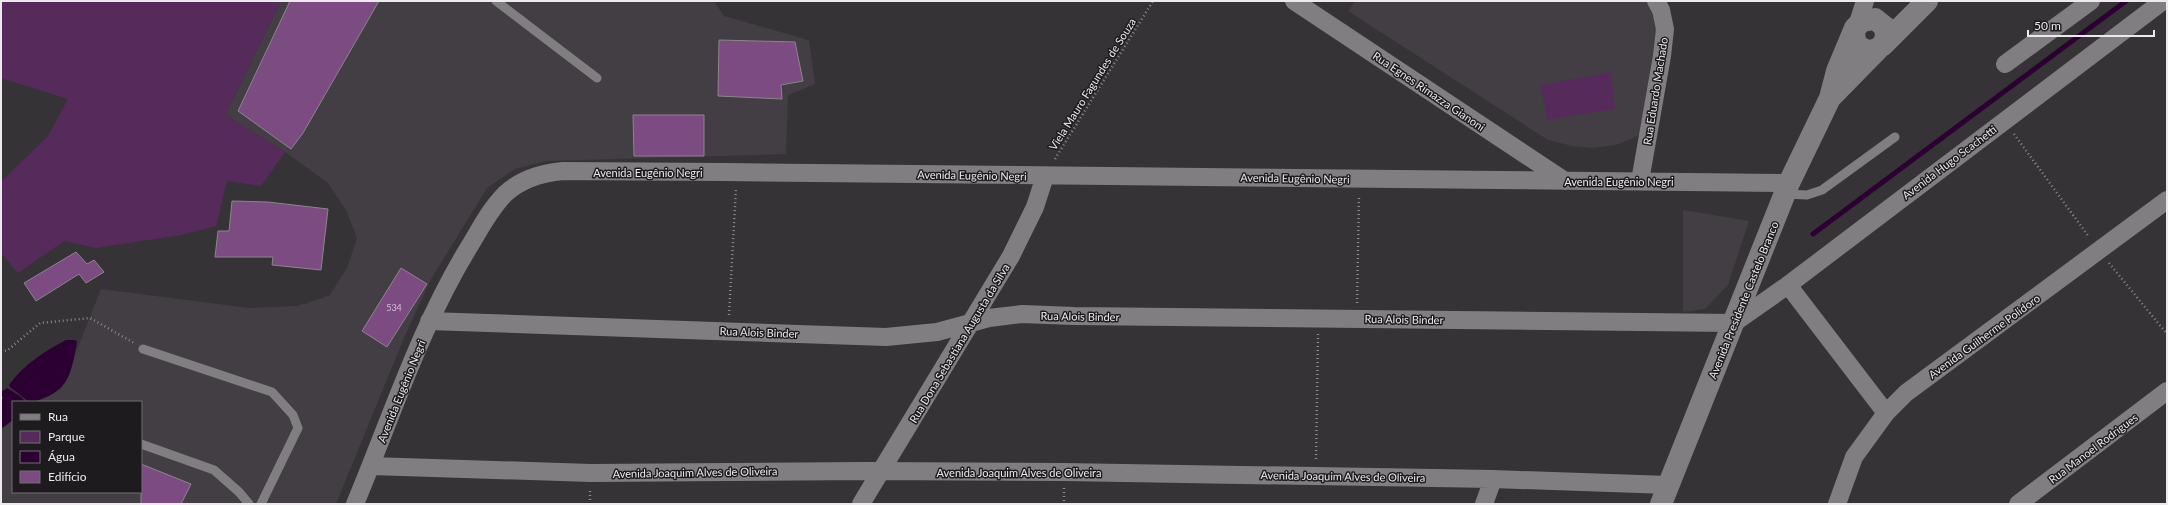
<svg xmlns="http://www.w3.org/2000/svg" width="2168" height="505" font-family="Lato,sans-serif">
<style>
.built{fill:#433d44}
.green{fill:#562b5c}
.water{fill:#2d0033}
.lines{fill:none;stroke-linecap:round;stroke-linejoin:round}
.stream{stroke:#2d0033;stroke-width:5}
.building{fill:#7b4b81;stroke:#8a878a}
.path{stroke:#8c8a8c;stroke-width:2.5;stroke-dasharray:1 3;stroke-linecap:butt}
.service{stroke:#817e81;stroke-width:9}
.minor{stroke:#817e81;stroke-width:18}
.tertiary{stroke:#817e81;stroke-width:22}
.labels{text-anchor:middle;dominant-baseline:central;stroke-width:3;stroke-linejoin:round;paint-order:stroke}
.number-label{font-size:9px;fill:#d0c2d1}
.street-label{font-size:11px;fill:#eceaec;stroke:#1d1b1d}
</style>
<rect width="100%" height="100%" fill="#363336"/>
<path class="built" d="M281 1H714L724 16 809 40 815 84 788 95 786 154 546 161 515 169 487 188 430 281 404 338 336 504H1V426L13 418V492H141V402H35L62 388 101 289 249 308 297 306 329 296 347 268 357 238 346 210 328 183 285 152 225 115Z
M1355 1H1649L1659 14 1660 50 1640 135 1616 145 1592 148 1572 146 1548 140 1348 11Z
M1683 210 1749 221 1728 285 1705 309 1683 312Z"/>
<path class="green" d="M1 1H281L225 115 285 152 261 186 227 181 216 226 181 235 96 248 64 241 18 273 1 253V182L48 136 68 99 1 78Z
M1611 72 1615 109 1547 120 1541 85Z"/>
<path class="water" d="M66 340H75L77 342C72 367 71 388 44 398 39 400 35 402 29 402L10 387 9 385C23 365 45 351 66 340Z
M7 388 20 396 26 402H13V420L1 429V399H3L1 392Z"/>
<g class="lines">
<path class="stream" d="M1813 234 2126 1"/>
</g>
<path class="building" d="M290 1H379L303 133 291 149 238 111Z
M719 40 795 42 803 81 781 85 782 99 718 96Z
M633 115H704V156H634Z
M232 201 268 202 328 209 321 270 272 265 273 257H215L218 231H229Z
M76 252 87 264 94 260 104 272 86 283 79 274 36 301 24 283Z
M401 268 427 284 387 347 362 331Z
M141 464 191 484 181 504H141Z"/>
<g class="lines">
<path class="path" d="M2014 134 2089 237
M1055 159 1153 1
M2109 263 2167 334
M1357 303 1359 196
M729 315 736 188
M1 352 8 350 40 323 90 318 134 343
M1316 459 1318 334
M1064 488V504
M590 504V490"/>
<path class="service" d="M496 1 597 78
M1785 194 1807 195 1822 190 1895 137
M143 349 272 392 293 415 298 428 261 504
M141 444 214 470 239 492 249 504"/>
<path class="minor" d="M1294 1 1565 181
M1858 23 1865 1
M2005 64 2091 1
M1640 181 1662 56 1665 29 1661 10 1656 1
M1788 285 1886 413
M429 321 886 337 937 332 989 318 1022 314 1074 316 1734 323 1788 285 2163 1
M371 466 591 473 866 471 1064 472 1493 479 1668 485
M355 504C391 418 420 327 469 247 480 229 490 209 505 194 521 179 541 173 563 171L724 172 1789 183
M861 504 1011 256 1035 207 1045 176
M1484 504 1493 479
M1837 504 1854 457 1886 413 1906 393 2167 200
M2018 504 2167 391"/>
<path class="tertiary" d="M1883 45 1927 1
M1830 98 1878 49
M1661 504 1789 183 1830 98 1837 71 1855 28 1862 21 1875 19 1885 27 1886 37C1882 52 1865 56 1855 42L1854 30"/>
</g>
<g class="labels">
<g class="number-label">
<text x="394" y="307">534</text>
</g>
<g class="street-label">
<text transform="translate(1092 84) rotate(-58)">Viela Mauro Fagundes de Souza</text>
<text transform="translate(1429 91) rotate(34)">Rua Egnes Rimazza Gianoni</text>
<text transform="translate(1655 91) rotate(-81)">Rua Eduardo Machado</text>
<text transform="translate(1949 162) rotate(-37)">Avenida Hugo Scachetti</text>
<text x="648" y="172">Avenida Eugênio Negri</text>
<text transform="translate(972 175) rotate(1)">Avenida Eugênio Negri</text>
<text transform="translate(1295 178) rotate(1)">Avenida Eugênio Negri</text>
<text x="1619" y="181">Avenida Eugênio Negri</text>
<text transform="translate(1743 300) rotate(-68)">Avenida Presidente Castelo Branco</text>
<text transform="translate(1080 316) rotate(1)">Rua Alois Binder</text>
<text transform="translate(1404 319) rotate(1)">Rua Alois Binder</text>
<text transform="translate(759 332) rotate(2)">Rua Alois Binder</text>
<text transform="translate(1984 336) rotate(-36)">Avenida Guilherme Polidoro</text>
<text transform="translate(959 343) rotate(-59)">Rua Dona Sebastiana Augusta da Silva</text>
<text transform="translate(401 391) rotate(-68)">Avenida Eugênio Negri</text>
<text transform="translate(2093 448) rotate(-37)">Rua Manoel Rodrigues</text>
<text transform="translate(695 472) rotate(-1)">Avenida Joaquim Alves de Oliveira</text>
<text x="1019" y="472">Avenida Joaquim Alves de Oliveira</text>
<text transform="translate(1343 476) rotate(1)">Avenida Joaquim Alves de Oliveira</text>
</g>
</g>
<rect width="2168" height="505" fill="none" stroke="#eceaec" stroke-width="4"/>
<rect x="12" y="401" width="130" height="92" fill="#1d1b1d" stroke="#706e70"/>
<rect x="20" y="414" width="20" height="6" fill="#817e81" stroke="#706e70"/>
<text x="48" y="421" font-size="12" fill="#eceaec">Rua</text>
<rect x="20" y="431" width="20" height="12" fill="#562b5c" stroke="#706e70"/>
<text x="48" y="441" font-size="12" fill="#eceaec">Parque</text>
<rect x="20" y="451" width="20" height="12" fill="#2d0033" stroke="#706e70"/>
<text x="48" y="461" font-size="12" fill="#eceaec">Água</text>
<rect x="20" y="471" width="20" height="12" fill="#7b4b81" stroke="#706e70"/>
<text x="48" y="481" font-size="12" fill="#eceaec">Edifício</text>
<path d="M2028 30v6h126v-6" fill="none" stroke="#eceaec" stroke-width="2"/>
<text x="2034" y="30" font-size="12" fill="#eceaec" stroke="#1d1b1d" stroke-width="3" paint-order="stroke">50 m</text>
</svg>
